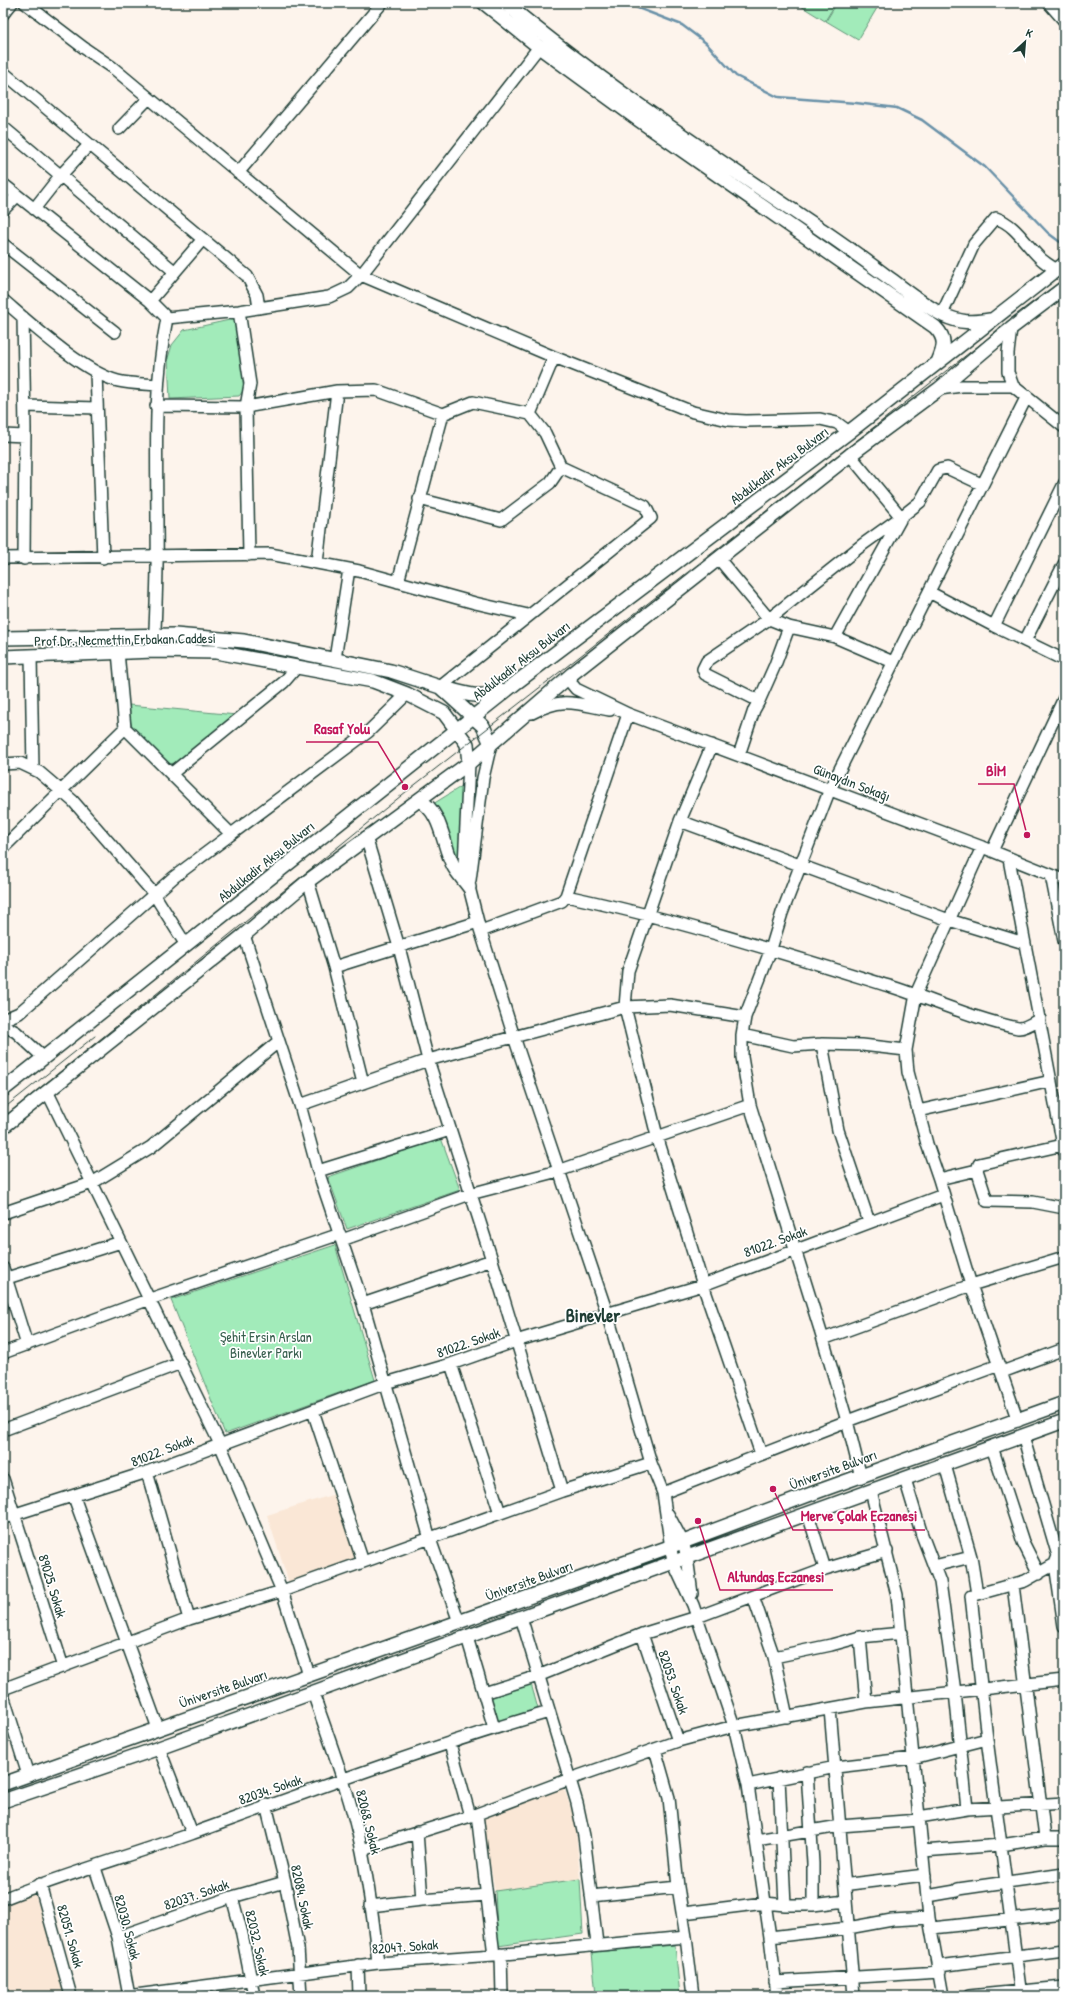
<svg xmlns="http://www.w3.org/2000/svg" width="1067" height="1999" font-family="'Patrick Hand',sans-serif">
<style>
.built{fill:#fae7d6}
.green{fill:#a2ebba;stroke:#609477}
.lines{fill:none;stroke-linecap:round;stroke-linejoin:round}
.stream{stroke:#6991a8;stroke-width:2.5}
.minor-casing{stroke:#1f3d34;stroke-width:14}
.major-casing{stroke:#1f3d34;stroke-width:16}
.minor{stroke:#fff;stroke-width:11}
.major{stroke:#fff;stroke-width:13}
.tram{stroke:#1f3d34;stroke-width:1}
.labels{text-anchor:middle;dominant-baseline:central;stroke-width:3.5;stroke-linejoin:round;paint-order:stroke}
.street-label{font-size:14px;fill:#1f3d34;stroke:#fff}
.park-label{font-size:14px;fill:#39604f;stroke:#fff}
.district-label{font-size:18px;font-weight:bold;fill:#1f3d34;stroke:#fff}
.leader{fill:none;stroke:#c2185b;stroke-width:1.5}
.callout-dot{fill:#c2185b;stroke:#fff;stroke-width:1.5}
.callout-label{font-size:15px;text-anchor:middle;font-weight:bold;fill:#c2185b;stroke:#fff;stroke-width:3.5;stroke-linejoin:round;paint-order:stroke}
</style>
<rect width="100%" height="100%" fill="#fdf4ec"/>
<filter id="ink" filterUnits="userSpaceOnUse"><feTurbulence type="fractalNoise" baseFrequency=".025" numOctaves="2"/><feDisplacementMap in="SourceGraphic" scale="8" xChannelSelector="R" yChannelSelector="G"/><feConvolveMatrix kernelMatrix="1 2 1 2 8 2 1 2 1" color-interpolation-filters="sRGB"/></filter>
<g filter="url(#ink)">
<path class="built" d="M335 1494 356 1561 289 1583 267 1515Z
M563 1786 575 1819 580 1879 495 1891 482 1816Z
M34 1891 67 1996H3V1903Z"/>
<path class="green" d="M796 3H836L825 21Z
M837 3H880L858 40 826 21Z
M234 319 248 385 239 396 170 399 168 358 172 345 184 330Z
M129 705 237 715 176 763 167 764C150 747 125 732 129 705Z
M462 786 463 787 460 869 433 804Z
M441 1138 460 1190 347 1229 328 1177Z
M335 1245 375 1380 225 1434 171 1300Z
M530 1680 538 1709 498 1721 490 1692Z
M580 1879 583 1934 498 1946 495 1891Z
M675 1945 680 1996H596L592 1952Z"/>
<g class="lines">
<path class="stream" d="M625 3 682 25 706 43 736 76 778 97 856 103 897 108 922 120 985 167 1048 233 1060 242"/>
<defs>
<path id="minor" d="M25 3 84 48 112 67 361 275 539 47
M3 14 12 3
M3 72 247 276 257 295 259 308
M3 127 174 271
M119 129 149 98
M238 173 382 3
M3 184 150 301 167 318
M34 209 60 176 89 145
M3 210 17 196
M3 244 115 332
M3 300C31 324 83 372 118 381 130 384 145 384 158 385
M150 301 203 239
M942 314 974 244 996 218C1016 225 1025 244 1040 258 1045 263 1051 266 1056 270
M23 317 25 429 24 559
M1011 328 1008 353V372L1013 386 1064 427
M96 373 103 558
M939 389 962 386H1013
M25 406 97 408
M156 406 246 407 250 384 239 311
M530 414 554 357
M3 435 25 436
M850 455 901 517 920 502 938 470 947 468 981 484
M419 499 501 520 550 483 561 467
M249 555 246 407 337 391 376 390 443 414 473 402 530 414 545 433 561 467 645 506 651 518 440 687
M3 558 270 554 359 571 475 603 528 615
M719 559 769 619 789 627 775 665 759 701 754 710 739 755
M317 563 337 391
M398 582 443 414
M929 592 994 626 1064 660
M994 626 1064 484
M789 627 835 637 893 662
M835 637 900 520
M1025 641 1064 564
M154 651C156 610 158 568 157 527 157 456 153 388 167 318L239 311 329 297 348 288 361 275 554 357 693 412 728 420 746 421 820 419 837 423 849 432
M118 652 125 728 231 834
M31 656 33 769
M335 659 349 569
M572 674 571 683 576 689 628 714 982 847 1064 880
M759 701 705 674 703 669 707 661 769 619 862 545 901 517
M532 713C564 696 577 704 610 710
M628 714 566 896C675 919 782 953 889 986 931 999 974 1019 1018 1028 1024 1029 1034 1022 1040 1019
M712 745 680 821 628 971 625 1007 657 1136 703 1285 761 1454
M469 763 464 865 469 887 479 926 514 1037 607 1313 651 1463 663 1493 673 1562 693 1605 734 1726 748 1785 770 1937 777 1996
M3 764 20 763 39 772 73 801 154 894 186 945
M171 774 284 682 297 667
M680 821 949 920 1024 943
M366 837 399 947 428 1060 492 1260 562 1491
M982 847 916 994 906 1050 908 1072 927 1144 939 1179 971 1285 1018 1421
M3 848 125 728
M992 851 1064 698
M1009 859 1064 1151
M1051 875 1064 941
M470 880 483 778 491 744
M308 881 334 967 363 1083
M481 931 562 901 566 896
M244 935 300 1105 318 1171 363 1304 430 1539 459 1622
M334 967 478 922
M3 1020 19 1013 174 877 368 732 407 694
M3 1025 16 1032 43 1057
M742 1035 793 1046 822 1044 862 1045 906 1050
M822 1044 838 1130 869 1222
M48 1093 220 1444 282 1591 309 1675
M300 1105 428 1060 625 1007 670 1005 745 1017
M918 1111 1051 1081
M1063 1145 979 1164 977 1170 987 1201 1033 1202 1064 1208
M318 1171 450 1130
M939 1179 977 1170
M3 1213 92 1183 151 1147 279 1041
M342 1240 470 1194 558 1171 750 1105
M3 1268 27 1345
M7 1278 121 1242
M363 1304 492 1260
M823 1339 971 1285 1064 1257
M3 1353 150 1299 340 1234
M451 1364 500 1513
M1002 1372 1064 1349
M313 1411 363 1562
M3 1430 181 1363
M1023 1436 1058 1556
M992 1447 1023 1542 1039 1574
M945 1465 971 1557 977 1594
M147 1472 189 1619
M861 1477 847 1421 823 1339 750 1105 742 1057V1035L745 1017 771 949 782 913 830 789 1027 396
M3 1479 63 1667
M905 1479 922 1535 940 1582 955 1692 967 1809
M871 1491 897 1595 929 1918 943 1996
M663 1493 847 1421 999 1365
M74 1497 158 1728
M668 1514 683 1542 687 1557 692 1594
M3 1518 147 1472 386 1383 451 1364 516 1341 703 1285 943 1195
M1055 1564 1064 1626
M934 1566 971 1557
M825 1569 887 1551
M1013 1585 1045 1838
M753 1596 774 1657 787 1717
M521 1617 577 1803 584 1836 597 1944
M642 1634 678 1741
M467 1637 494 1728
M860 1637 866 1702
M774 1657 831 1645 860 1637 902 1633
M3 1689 189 1619 282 1591 562 1491 651 1463
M313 1693C331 1745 351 1797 362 1851 369 1887 374 1925 378 1963
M484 1693 538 1676 642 1634 697 1617 825 1569 808 1514
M3 1695 28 1775
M830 1709 854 1996
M987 1739 971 1596 1025 1581 1055 1564 1058 1556 1064 1553
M450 1744 470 1816
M159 1748 192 1833
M655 1749 669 1798 678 1887 686 1937 693 1996
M807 1772 813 1863V1905
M779 1778 785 1905
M748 1785 836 1767 913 1758 987 1739 1021 1996
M266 1805 285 1882 298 1948 301 1996
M477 1814 494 1955
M919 1817 967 1809 1064 1803
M417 1832 422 1900
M756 1840 840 1826 919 1820
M362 1850 477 1814 570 1779 678 1741 734 1726 866 1702 1064 1680
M923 1851 1001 1845 1045 1838H1064
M95 1868 118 1937 129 1996
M40 1884 71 1996
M850 1884 925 1875
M591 1896 678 1887
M927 1896 956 1891 958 1889 1064 1874
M232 1897 242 1934 254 1996
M3 1899C65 1874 129 1856 191 1834 310 1791 428 1747 549 1712
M370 1906 422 1900 487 1895
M683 1913 765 1903 785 1905H813L845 1901
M932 1928 1064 1914
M118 1937 232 1897 285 1882
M770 1937 848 1928 892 1920 929 1918
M501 1954 502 1996
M358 1965 359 1996
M939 1966 1064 1950
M775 1982 940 1972
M128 1996 378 1963 494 1955 686 1937
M969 1996 1064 1987"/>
<path id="major" d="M484 3 539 47 639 120 935 327C947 339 944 348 938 362
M505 3C605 86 714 157 822 230 846 246 870 264 893 281 909 293 925 306 943 315 960 323 972 323 990 320
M1050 3 1064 19
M3 638 175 635 244 641 391 671 440 687 483 726 491 744
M3 657 154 651 216 652 373 681 407 694 444 713 467 744 469 763
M445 688C465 694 482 700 501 690
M419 800C443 813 442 845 454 867 458 874 464 880 469 887
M3 1090 517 682 849 432 1064 264
M3 1127 244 935 308 881 469 763 572 674 850 455 939 389 1011 328 1064 288
M3 1784 683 1542 819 1491 1064 1403
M3 1801 159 1748 1064 1421"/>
</defs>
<use href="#minor" class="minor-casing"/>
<use href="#major" class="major-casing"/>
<use href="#minor" class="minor"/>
<use href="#major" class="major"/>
<path class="tram" d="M3 1109 95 1036
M3 1118 407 791 1064 279"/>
</g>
</g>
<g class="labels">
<g class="street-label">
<text transform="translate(779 465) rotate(-37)">Abdulkadir Aksu Bulvarı</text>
<text transform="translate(125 639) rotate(-1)">Prof.Dr. Necmettin Erbakan Caddesi</text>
<text transform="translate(521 660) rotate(-38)">Abdulkadir Aksu Bulvarı</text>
<text transform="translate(852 782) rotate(21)">Günaydın Sokağı</text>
<text transform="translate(266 861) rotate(-39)">Abdulkadir Aksu Bulvarı</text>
<text transform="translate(775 1241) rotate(-20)">81022. Sokak</text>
<text transform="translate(468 1342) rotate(-19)">81022. Sokak</text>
<text transform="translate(162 1450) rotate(-21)">81022. Sokak</text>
<text transform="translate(833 1469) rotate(-20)">Üniversite Bulvarı</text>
<text transform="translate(529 1580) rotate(-20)">Üniversite Bulvarı</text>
<text transform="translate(53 1586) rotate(73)">89025. Sokak</text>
<text transform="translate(674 1682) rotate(71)">82053. Sokak</text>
<text transform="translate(223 1688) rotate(-19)">Üniversite Bulvarı</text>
<text transform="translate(270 1789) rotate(-19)">82034. Sokak</text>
<text transform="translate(369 1822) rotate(76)">82068. Sokak</text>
<text transform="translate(196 1894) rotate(-19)">82037. Sokak</text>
<text transform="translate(303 1897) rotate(78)">82084. Sokak</text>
<text transform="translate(128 1927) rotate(75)">82030. Sokak</text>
<text transform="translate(71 1936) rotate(74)">82051. Sokak</text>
<text transform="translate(258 1943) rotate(77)">82032. Sokak</text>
<text transform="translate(405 1946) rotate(-4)">82047. Sokak</text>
</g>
<g class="park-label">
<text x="266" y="1336">Şehit Ersin Arslan<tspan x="266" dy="16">Binevler Parkı</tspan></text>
</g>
<g class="district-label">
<text x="593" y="1315">Binevler</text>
</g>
</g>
<path class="leader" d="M405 787L378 742H306M1027 835L1014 784H978M773 1489L793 1530H925M698 1521L720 1590H833"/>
<g class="callout-dot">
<circle cx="405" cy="787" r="4"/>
<circle cx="1027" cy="835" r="4"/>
<circle cx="773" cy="1489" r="4"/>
<circle cx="698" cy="1521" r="4"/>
</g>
<g class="callout-label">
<text x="342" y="734">Rasaf Yolu</text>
<text x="996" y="776">BİM</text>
<text x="859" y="1521">Merve Çolak Eczanesi</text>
<text x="776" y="1582">Altundaş Eczanesi</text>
</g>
<rect width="1067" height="1999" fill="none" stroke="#fff" stroke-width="16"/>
<rect x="8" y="8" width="1051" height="1983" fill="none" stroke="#1f3d34" stroke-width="1.5" filter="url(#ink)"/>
<g transform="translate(1025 42) rotate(26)" stroke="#ffffff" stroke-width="3" paint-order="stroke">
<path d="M0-3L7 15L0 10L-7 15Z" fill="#1f3d34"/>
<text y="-6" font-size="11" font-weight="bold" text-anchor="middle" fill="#1f3d34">K</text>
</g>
</svg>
